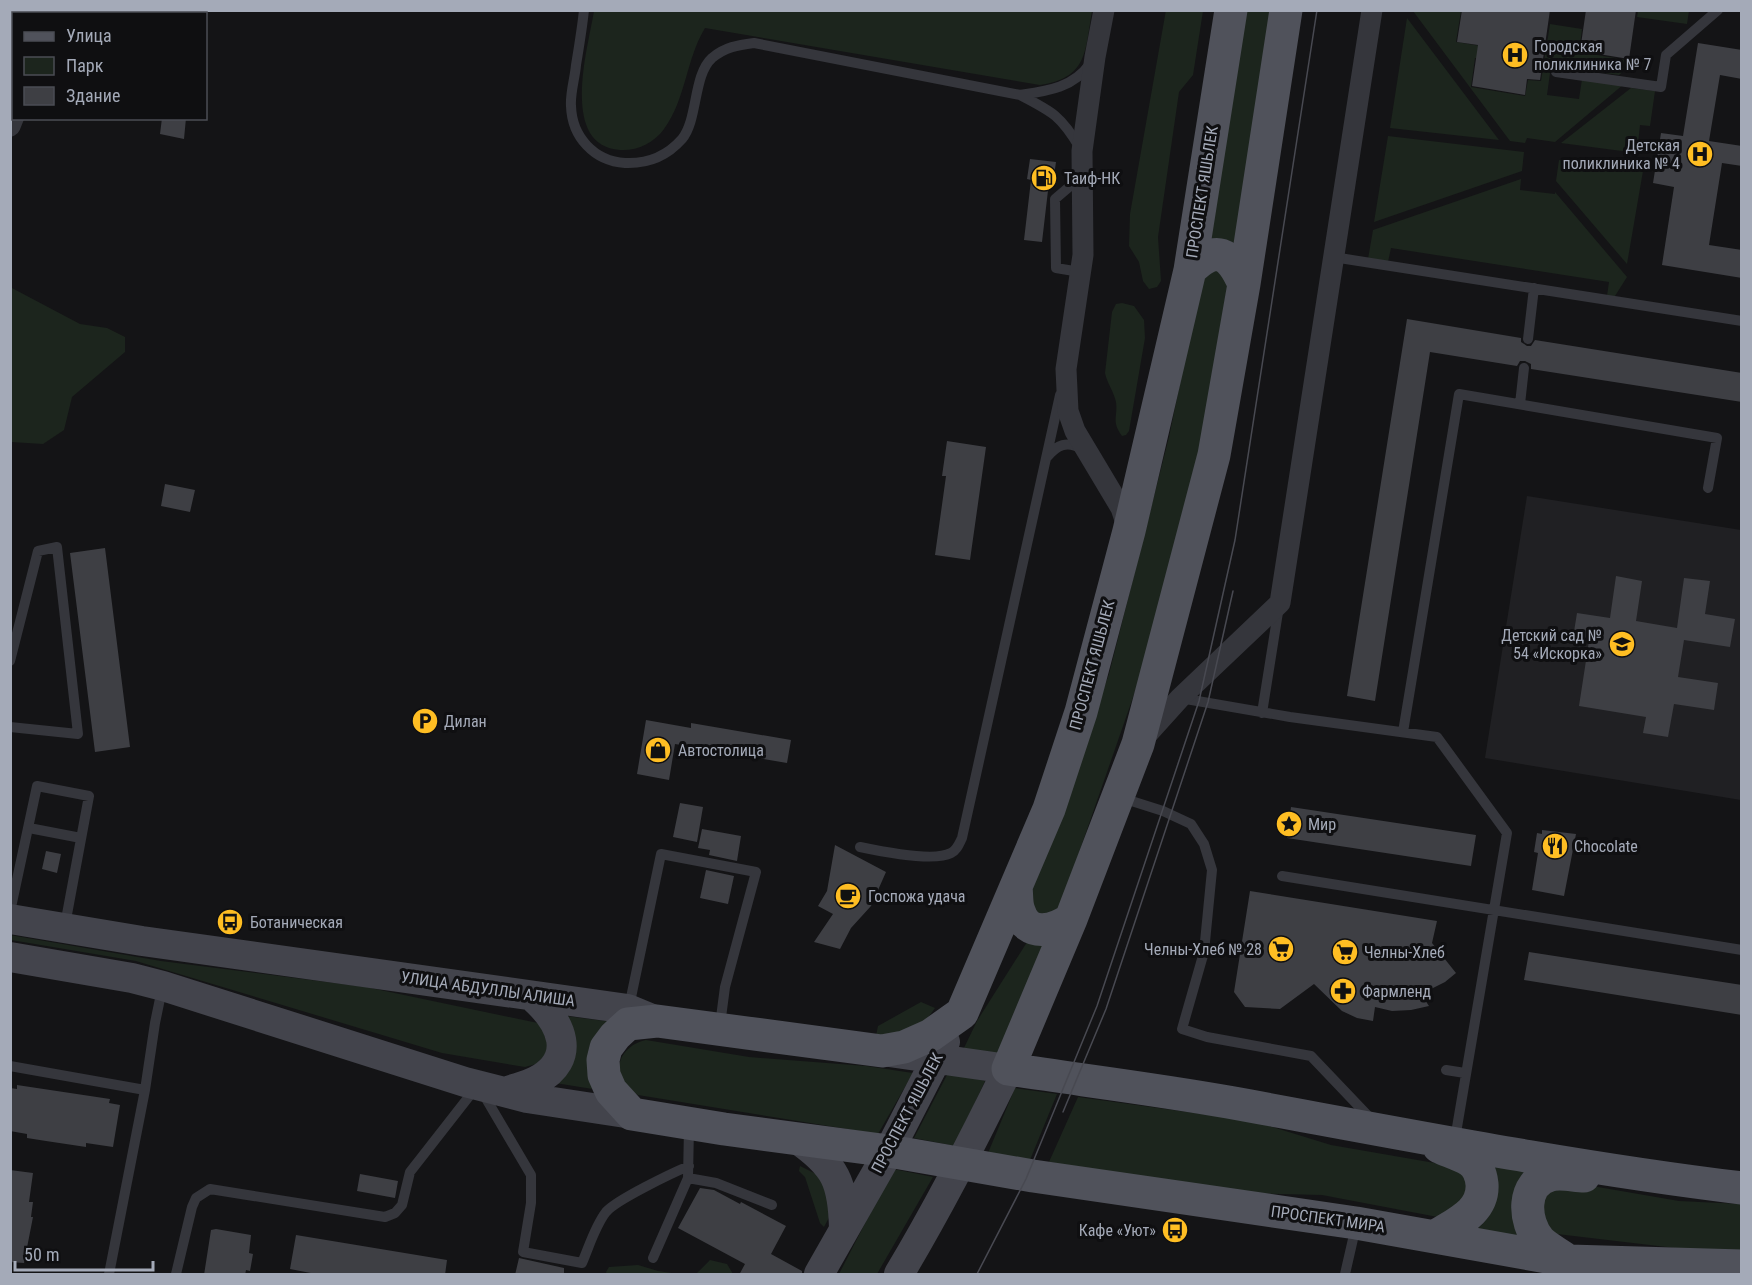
<svg xmlns="http://www.w3.org/2000/svg" width="1752" height="1285" font-family="'Roboto Condensed',sans-serif">
<style>
.built{fill:#202023}
.green{fill:#1c251d}
.building{fill:#3e3f44}
.lines{fill:none;stroke-linecap:round;stroke-linejoin:round}
.lane{stroke:#35363c;stroke-width:10}
.street{stroke:#35363c;stroke-width:21}
.secondary{stroke:#43444c;stroke-width:30}
.primary{stroke:#50525b;stroke-width:33}
.tram{stroke:#484951;stroke-width:1.5}
.labels{text-anchor:middle;dominant-baseline:central;stroke-width:6;stroke-linejoin:round;paint-order:stroke}
.poi-label{font-size:16px;fill:#a4aab8;stroke:#0f0f11;text-anchor:start}
.street-label{font-size:16px;fill:#a4aab8;stroke:#0f0f11}
</style>
<rect width="100%" height="100%" fill="#141416"/>
<path class="built" d="M1527 496 1741 530V800L1485 758Z"/>
<path class="green" d="M1166 10 1203 11 1193 75 1179 92 1158 237 1161 281 1157 287 1149 289 1143 281 1139 262 1129 246 1130 214Z
M594 11H1092C1085 51 1088 78 1040 85L705 28C686 59 686 99 664 129 654 143 637 151 620 150 559 146 588 48 594 11Z
M1243 11H1272L1237 251 1205 246Z
M1413 11H1461L1456 42 1487 47 1485 59 1475 58 1471 87 1525 96 1528 80 1541 81 1550 24 1582 29 1579 52 1627 60 1626 69 1619 75 1551 66 1547 95 1579 99 1582 79 1624 84 1555 142 1527 138 1525 143 1510 141Z
M1638 11V10L1689 11 1687 24 1637 17Z
M1407 18 1499 140 1390 128Z
M1631 88 1655 91 1650 126 1640 125 1637 153 1561 143Z
M1388 136 1524 152 1522 171 1374 222Z
M1559 160 1643 171 1627 264 1556 181Z
M1521 179 1520 190 1555 194V192L1627 277 1615 296H1607L1609 282 1391 248 1388 262 1368 259 1373 230Z
M1208 266 1229 277 1200 446 1139 680 1058 913 1046 918 1030 908V894L1109 674 1169 437 1203 271Z
M10 287 80 324 107 328 125 337V352L72 397 64 430 43 444 11 442Z
M1122 303 1134 306 1144 320 1145 338 1129 431 1126 435 1122 436C1111 421 1118 417 1116 402 1114 392 1107 383 1105 373L1112 312 1116 304Z
M10 935 161 961 366 987 538 1023 546 1028 551 1049 536 1064 525 1067 442 1053 136 961 11 940Z
M1029 939 1045 945 997 1054 963 1050 977 1021Z
M921 1002 935 1008C916 1036 907 1031 876 1036L878 1026Z
M566 1016 612 1022 599 1090 555 1083Z
M646 1040 749 1057 866 1066 913 1073 878 1134 638 1095C609 1080 615 1047 646 1040Z
M948 1073 985 1081 955 1146 914 1138Z
M1015 1088 1057 1094 1030 1160 988 1153Z
M1078 1097 1253 1121 1331 1145 1452 1166 1460 1169 1471 1195 1443 1218 1322 1195 1243 1193 1049 1162Z
M1486 1160 1538 1169 1526 1238 1472 1233C1503 1210 1495 1193 1486 1160Z
M800 1166 816 1174 826 1185 832 1212 824 1227 820 1223 805 1177 799 1171Z
M893 1169 933 1177 877 1274H839Z
M1569 1182 1679 1201 1741 1204V1252H1709L1557 1234 1539 1223 1547 1189Z
M710 1260 727 1264 733 1274H696Z
M638 1265 658 1271 679 1274H607L606 1272 609 1267Z"/>
<path class="building" d="M1462 10H1550L1540 80 1527 79 1525 95 1472 86 1478 45 1457 42Z
M1586 10H1636L1629 59 1580 51Z
M1698 43 1742 50V79L1720 75 1709 141 1742 146V166L1722 163 1709 245 1742 250V278L1662 265 1674 187 1653 183 1661 133 1683 136Z
M162 118H186L184 139 160 134Z
M1030 159 1056 162 1053 183 1049 182 1042 242 1024 240 1031 180 1027 179Z
M1407 319 1521 338V342L1527 346H1531L1535 340 1742 373V402L1531 369V364L1525 361H1520L1517 366 1430 352 1375 701 1347 696Z
M947 441 986 447 970 560 935 555 946 476H942Z
M165 484 195 490 190 512 161 506Z
M105 548 130 747 95 752 70 553Z
M1616 576 1642 581 1636 621 1677 628 1684 578 1710 581 1705 614 1735 619 1730 647 1684 640 1678 677 1718 683 1714 710 1674 704 1668 737 1643 733 1646 717 1579 706 1589 641 1573 638 1577 613 1610 618Z
M646 720 691 728V723L791 740 787 763 675 744 669 780 637 774Z
M680 803 703 807 697 842 673 837Z
M1291 807 1476 835 1471 866 1287 838Z
M702 829 741 836 737 861 709 855 710 850 698 848Z
M1542 830 1576 834 1564 896 1532 890 1538 853 1534 852 1537 833 1542 834Z
M835 845 886 872 871 906 851 928 840 949 814 942 833 914 818 906 827 891Z
M46 851 61 854 57 873 42 869Z
M706 870 734 876 728 904 700 898Z
M1250 891 1437 921 1432 943 1456 973 1445 982 1421 994 1429 1006 1411 1010 1392 1011 1375 1007 1373 1021 1357 1018 1342 1011 1314 984 1280 1009 1245 1007 1234 992Z
M1529 952 1742 985V1015L1524 980Z
M17 1085 110 1099 109 1103 120 1105 113 1147 86 1143V1147L46 1141 27 1138V1134L10 1131V1088L17 1089Z
M10 1170 33 1173 29 1202H33L31 1217H33L24 1263 10 1262Z
M360 1174 398 1181 395 1198 357 1191Z
M700 1188 714 1190 740 1204 741 1202 786 1226 771 1254 802 1271V1275H739L745 1264 678 1228Z
M216 1229 251 1235 249 1253 253 1254 250 1271 246 1270 245 1275H204L211 1230Z
M296 1235 447 1260 445 1275H321L290 1269Z
M519 1258 564 1268V1275H515Z"/>
<g class="lines">
<path class="lane" d="M584 10C582 29 579 47 576 65 575 78 570 93 571 106 572 137 594 161 625 163 648 164 667 156 682 139 698 120 693 75 712 58 725 47 738 45 754 43L1020 95C1047 91 1073 88 1090 64
M1556 72 1661 87 1666 55 1718 10
M1020 95C1053 112 1061 116 1080 148
M1333 257 1742 321
M1080 272 1056 268 1055 199 1082 176
M1528 339 1534 288
M1520 404 1524 368
M1047 457C1057 445 1067 440 1082 449
M10 661 38 551 57 547 78 734 10 727
M1180 698 1290 717 1437 737 1507 833 1455 1139
M1262 713 1279 606
M1403 732 1459 394 1717 438 1708 488
M1122 798 1163 811 1191 824 1204 844 1212 870 1204 952 1182 1029 1207 1037 1311 1056 1371 1119
M29 828 81 838
M860 847C879 851 934 862 951 853 957 850 959 844 962 838L1060 395
M1282 876 1742 950
M10 912 37 786 89 796 65 925
M629 1007 661 854 756 872 725 987 720 1025
M10 1066 145 1090
M1446 1070 1465 1073
M688 1178 716 1183 772 1205
M653 1258 688 1178 689 1127
M109 1274 145 1090 155 1023 162 989
M176 1274 192 1207 196 1198 210 1189 385 1217 395 1213 402 1205 410 1172 478 1085 531 1175V1203L523 1252 582 1263C589 1247 595 1226 606 1212 616 1200 672 1173 689 1166
M1345 1274 1356 1226"/>
<path class="street" d="M1104 10 1095 57 1082 151 1083 255 1066 369 1068 411 1075 431 1121 508 1128 529
M10 95 14 96
M10 126 14 116
M1143 739 1180 698 1280 603 1372 10"/>
<path class="secondary" d="M10 919 142 941 628 1009 657 1021
M10 957 132 978 163 986 465 1082 527 1098 632 1114
M882 1051 1008 1069C974 1139 939 1207 899 1274
M505 1092C515 1088 526 1086 536 1081 579 1058 561 1022 533 997
M797 1139C836 1166 843 1182 844 1229
M819 1274 889 1151 945 1042"/>
<path class="primary" d="M1231 10 1190 270 1129 531 1081 712 1049 809 962 1013 931 1035 904 1047 882 1051 657 1021 628 1024 615 1036 606 1048 603 1060 604 1075 611 1091 632 1114 724 1129 889 1151 1033 1176 1356 1223 1569 1261 1742 1266
M1286 10 1244 284 1214 455 1138 744 1071 919 1008 1069C1081 1080 1155 1089 1228 1102 1398 1133 1569 1167 1742 1188
M1190 270C1216 244 1230 252 1244 284
M1016 887C1017 894 1016 904 1019 911 1027 938 1054 931 1071 919
M1436 1236C1456 1223 1484 1212 1482 1184 1481 1174 1477 1165 1469 1160 1460 1155 1448 1151 1439 1147
M1567 1260C1559 1254 1547 1248 1540 1241 1523 1222 1521 1182 1551 1175 1561 1172 1575 1176 1584 1176"/>
<path class="tram" d="M1063 1112 1106 1009 1208 702 1233 591
M977 1274 1026 1179 1097 1006 1199 701 1235 540 1317 10"/>
</g>
<defs>
<symbol id="hospital-disc" viewBox="-11 -11 22 22"><circle r="9.5" fill="#ffbe23" stroke="#0f0f11"/><path d="M-5-5h3v3.5h4V-5h3V5h-3V1.5h-4V5h-3Z" fill="#111"/></symbol>
<symbol id="fuel-disc" viewBox="-11 -11 22 22"><circle r="9.5" fill="#ffbe23" stroke="#0f0f11"/><path d="M-5.5-6h7V0h2V4h1.3V-2.5L3-4.5l.8-.8L6-3V5H2.5V1h-1V6h-7ZM-4.2-4.7v3.2H.2V-4.7Z" fill="#111"/></symbol>
<symbol id="school-disc" viewBox="-11 -11 22 22"><circle r="9.5" fill="#ffbe23" stroke="#0f0f11"/><path d="M0-5L7-2L0 1L-7-2ZM-4 1L0 2.5L4 1V4Q0 6-4 4Z" fill="#111"/></symbol>
<symbol id="parking-disc" viewBox="-11 -11 22 22"><circle r="9.5" fill="#ffbe23" stroke="#0f0f11"/><path d="M-3.5-5.5H1a3.5 3.5 0 0 1 0 7H-1V5.5H-3.5ZM-1-3.4V-.6H.8a1.4 1.4 0 0 0 0-2.8Z" fill="#111"/></symbol>
<symbol id="shop-disc" viewBox="-11 -11 22 22"><circle r="9.5" fill="#ffbe23" stroke="#0f0f11"/><path d="M-5-2.5h2.3a2.7 3.5 0 0 1 5.4 0H5L5.5 6h-11ZM-1.5-2.5h3a1.5 2.3 0 0 0-3 0Z" fill="#111"/></symbol>
<symbol id="sight-disc" viewBox="-11 -11 22 22"><circle r="9.5" fill="#ffbe23" stroke="#0f0f11"/><path d="M0-6L1.8-2.2L6-1.7L2.9 1.2L3.7 5.4L0 3.3L-3.7 5.4L-2.9 1.2L-6-1.7L-1.8-2.2Z" fill="#111"/></symbol>
<symbol id="restaurant-disc" viewBox="-11 -11 22 22"><circle r="9.5" fill="#ffbe23" stroke="#0f0f11"/><path d="M-5-6h1v4h1v-4h1v4h1v-4h1v5L-1.5 .5V6h-2V.5L-5-1ZM5-6V6H3V1.5H1.5Q1.5-4 5-6Z" fill="#111"/></symbol>
<symbol id="cafe-disc" viewBox="-11 -11 22 22"><circle r="9.5" fill="#ffbe23" stroke="#0f0f11"/><path d="M-5.5-4.5H6V0H3Q3 3.5 0 3.5H-2.5Q-5.5 3.5-5.5 0ZM3-3.2v2h1.7v-2ZM-6 4.5H4V6H-6Z" fill="#111"/></symbol>
<symbol id="bus-disc" viewBox="-11 -11 22 22"><circle r="9.5" fill="#ffbe23" stroke="#0f0f11"/><path d="M-5-6H5V4H4V6H2V4H-2V6H-4V4H-5ZM-3.5-4V0h7V-4ZM-3.5 1.2v1.5H-2V1.2ZM2 1.2v1.5H3.5V1.2Z" fill="#111"/></symbol>
<symbol id="supermarket-disc" viewBox="-11 -11 22 22"><circle r="9.5" fill="#ffbe23" stroke="#0f0f11"/><path d="M-6-5.5h2.5l.6 2H6L4.5 2H-2.5L-4.4-4H-6ZM-1.5 3.2a1.3 1.3 0 1 0 .1 0ZM3 3.2a1.3 1.3 0 1 0 .1 0Z" fill="#111"/></symbol>
<symbol id="pharmacy-disc" viewBox="-11 -11 22 22"><circle r="9.5" fill="#ffbe23" stroke="#0f0f11"/><path d="M-2-6h4v4h4v4h-4v4h-4v-4h-4v-4h4Z" fill="#111"/></symbol>
</defs>
<g fill-rule="evenodd">
<use href="#hospital-disc" x="1500" y="40" width="30" height="30"/>
<use href="#hospital-disc" x="1685" y="139" width="30" height="30"/>
<use href="#fuel-disc" x="1029" y="163" width="30" height="30"/>
<use href="#school-disc" x="1607" y="629" width="30" height="30"/>
<use href="#parking-disc" x="410" y="706" width="30" height="30"/>
<use href="#shop-disc" x="643" y="735" width="30" height="30"/>
<use href="#sight-disc" x="1274" y="809" width="30" height="30"/>
<use href="#restaurant-disc" x="1540" y="831" width="30" height="30"/>
<use href="#cafe-disc" x="833" y="881" width="30" height="30"/>
<use href="#bus-disc" x="215" y="907" width="30" height="30"/>
<use href="#supermarket-disc" x="1266" y="934" width="30" height="30"/>
<use href="#supermarket-disc" x="1330" y="937" width="30" height="30"/>
<use href="#pharmacy-disc" x="1328" y="976" width="30" height="30"/>
<use href="#bus-disc" x="1160" y="1215" width="30" height="30"/>
</g>
<g class="labels">
<g class="poi-label">
<text x="1534" y="46">Городская<tspan x="1534" dy="18">поликлиника № 7</tspan></text>
<text x="1680" y="145" text-anchor="end">Детская<tspan x="1680" dy="18">поликлиника № 4</tspan></text>
<text x="1064" y="178">Таиф-НК</text>
<text x="1602" y="635" text-anchor="end">Детский сад №<tspan x="1602" dy="18">54 «Искорка»</tspan></text>
<text x="444" y="721">Дилан</text>
<text x="678" y="750">Автостолица</text>
<text x="1308" y="824">Мир</text>
<text x="1574" y="846">Chocolate</text>
<text x="868" y="896">Госпожа удача</text>
<text x="250" y="922">Ботаническая</text>
<text x="1262" y="949" text-anchor="end">Челны-Хлеб № 28</text>
<text x="1364" y="952">Челны-Хлеб</text>
<text x="1362" y="991">Фармленд</text>
<text x="1156" y="1230" text-anchor="end">Кафе «Уют»</text>
</g>
<g class="street-label">
<text transform="translate(1202 192) rotate(-81)">ПРОСПЕКТ ЯШЬЛЕК</text>
<text transform="translate(1092 665) rotate(-75)">ПРОСПЕКТ ЯШЬЛЕК</text>
<text transform="translate(488 989) rotate(8)">УЛИЦА АБДУЛЛЫ АЛИША</text>
<text transform="translate(907 1113) rotate(-62)">ПРОСПЕКТ ЯШЬЛЕК</text>
<text transform="translate(1328 1219) rotate(8)">ПРОСПЕКТ МИРА</text>
</g>
</g>
<rect width="1752" height="1285" fill="none" stroke="#a4aab8" stroke-width="24"/>
<rect x="12" y="12" width="195" height="108" fill="#0f0f11" stroke="#4b4d54" stroke-width="1.5"/>
<rect x="24" y="32" width="30" height="9" fill="#50525b" stroke="#4b4d54" stroke-width="1.5"/>
<text x="66" y="42" font-size="18" fill="#a4aab8">Улица</text>
<rect x="24" y="57" width="30" height="18" fill="#1c251d" stroke="#4b4d54" stroke-width="1.5"/>
<text x="66" y="72" font-size="18" fill="#a4aab8">Парк</text>
<rect x="24" y="87" width="30" height="18" fill="#3e3f44" stroke="#4b4d54" stroke-width="1.5"/>
<text x="66" y="102" font-size="18" fill="#a4aab8">Здание</text>
<path d="M15 1261v9h138v-9" fill="none" stroke="#a4aab8" stroke-width="3"/>
<text x="24" y="1261" font-size="18" fill="#a4aab8" stroke="#0f0f11" stroke-width="4.5" paint-order="stroke">50 m</text>
</svg>
